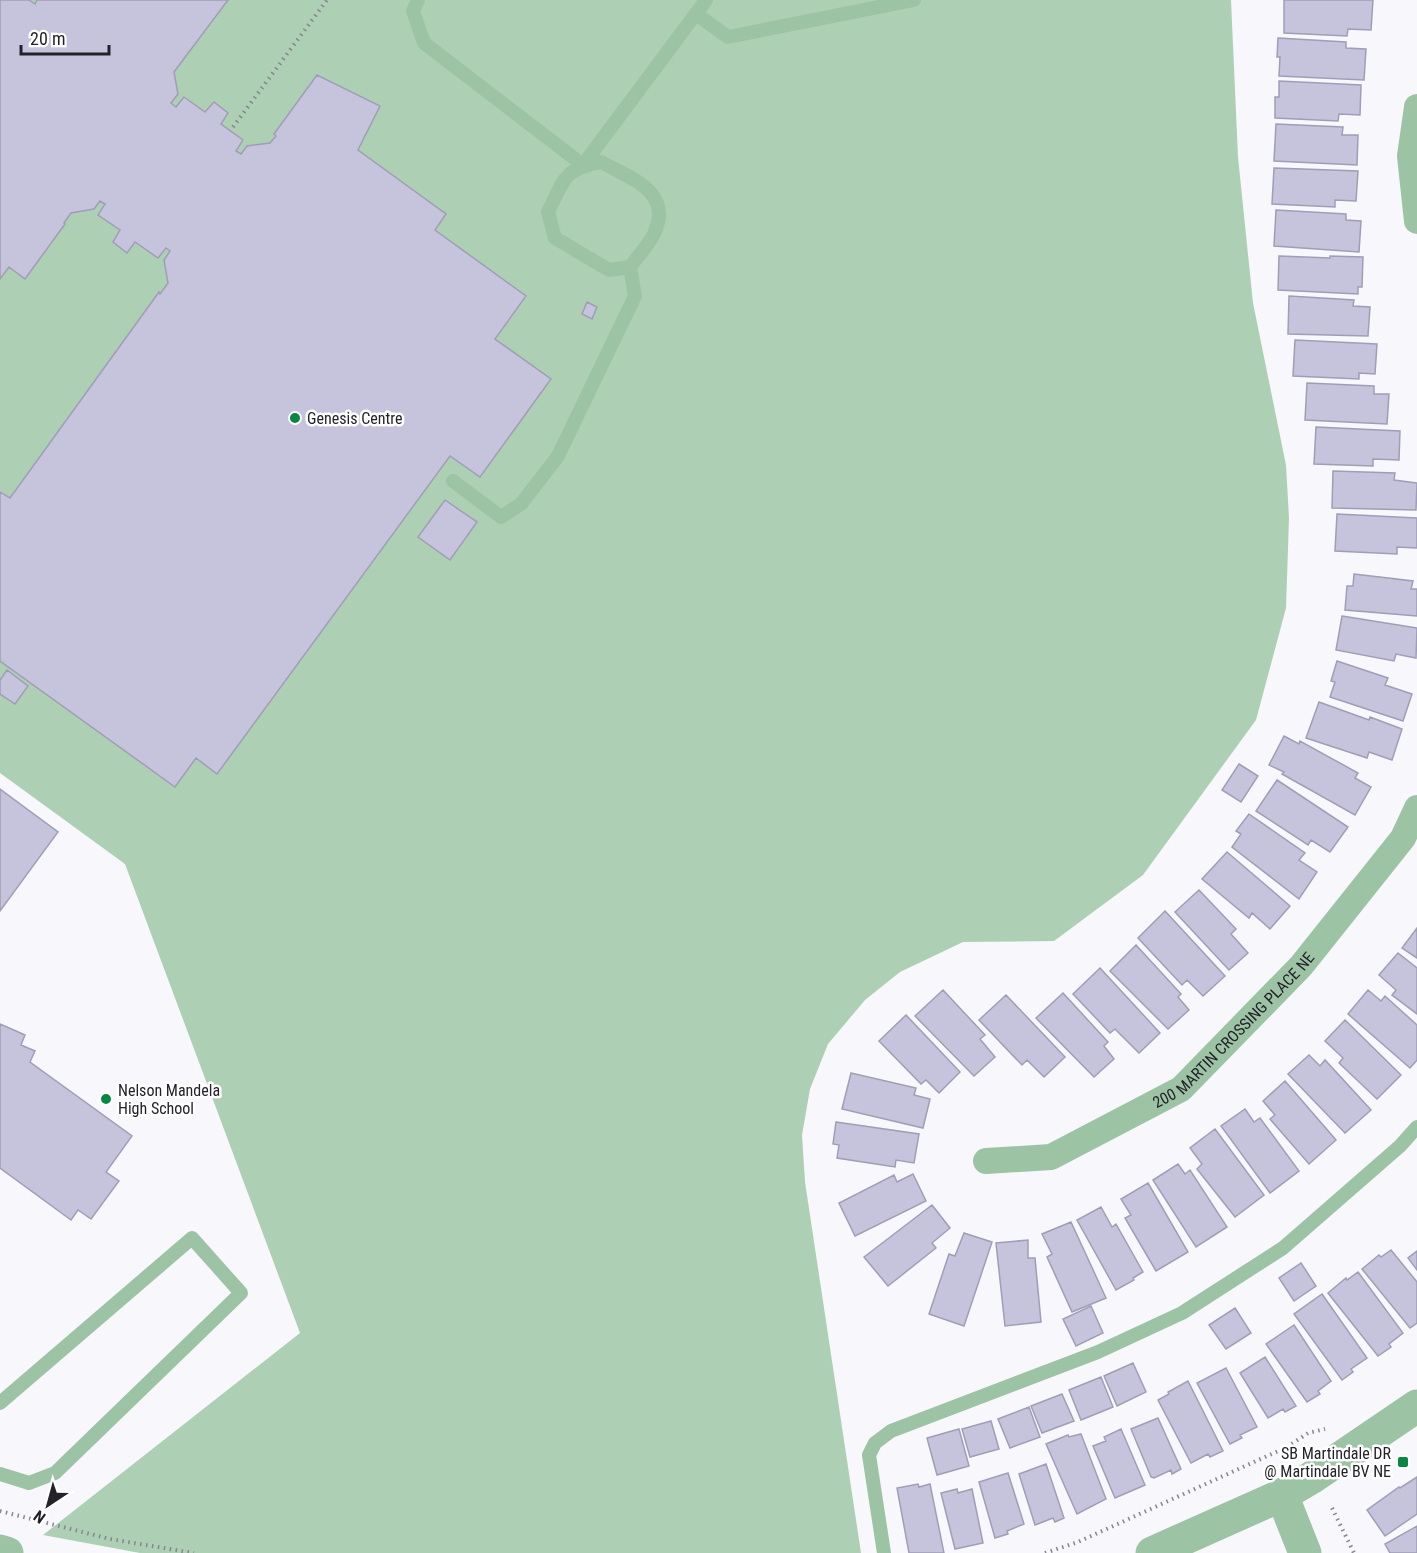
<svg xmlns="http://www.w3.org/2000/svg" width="1417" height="1553" font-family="'Roboto Condensed',sans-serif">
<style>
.green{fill:#add0b4}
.building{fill:#c6c3dc;stroke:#a09eb6;stroke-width:1.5}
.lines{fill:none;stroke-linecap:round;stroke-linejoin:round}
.path{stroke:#86868d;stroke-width:4;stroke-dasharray:1.5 4.5;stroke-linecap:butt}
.service{stroke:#9dc3a5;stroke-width:14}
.minor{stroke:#9dc3a5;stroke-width:26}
.tertiary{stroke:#9dc3a5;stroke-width:33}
.poi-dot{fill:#078741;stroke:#fff;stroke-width:2}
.labels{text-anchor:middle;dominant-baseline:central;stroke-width:5;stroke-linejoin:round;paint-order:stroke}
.poi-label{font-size:16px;fill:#23222b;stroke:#fff;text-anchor:start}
.street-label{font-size:16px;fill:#23222b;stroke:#fff}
</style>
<rect width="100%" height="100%" fill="#f7f7fc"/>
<path class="green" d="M0 0H1231L1238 157 1253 303 1286 465 1289 518 1286 608 1256 720 1143 875 1054 941 963 942 900 972 865 1000 828 1044 810 1089 802 1135 805 1182 861 1553H140L43 1535 300 1333 125 864 0 773Z"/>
<path class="building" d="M0 0H29L35 4 37 0H228L174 72 178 94 171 103 176 107 184 97 205 112 214 102 228 113 221 124 243 140 236 151 241 154 247 146 270 143 276 136 274 134 317 75 380 106 358 150 446 214 435 230 526 296 495 339 551 379 480 477 450 456 217 774 196 758 175 787 0 661V492L10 498 159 292 160 294 168 283 164 260 170 251 166 248 158 258 135 242 127 253 113 242 120 230 98 215 105 204 100 201 94 209 71 213 64 223 65 224 25 279 9 267 0 279Z
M1284 0H1373L1371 30 1348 29 1347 36 1284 33Z
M1278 38 1346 42V48L1366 49 1364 80 1279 76 1280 57H1277Z
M1279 81 1361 85 1360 115 1339 114 1338 121 1275 118V97H1279Z
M1276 124 1343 127 1342 135H1358L1357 165 1274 161Z
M1274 168 1358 171 1356 201 1335 200V207L1272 204Z
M1276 210 1346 214V220L1361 221 1359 252 1274 246Z
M1279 256 1330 258V256L1363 257 1362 287H1358V294L1278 290Z
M1289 296 1354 300 1353 306 1370 307 1368 336 1288 334Z
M587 302 597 307 592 319 582 314Z
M1295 340 1377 344 1375 374 1359 373V379L1293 376Z
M1307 383 1374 386V394H1389L1387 424 1305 420Z
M1316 427 1400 431 1399 460 1373 459V466L1314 464Z
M1333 471 1395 473 1394 480 1417 483 1416 510 1332 508Z
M445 500 477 522 450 560 418 537Z
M1337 514 1417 518V548L1397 547V554L1335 551Z
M1354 574 1413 581 1411 589H1417V616L1345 610 1347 586H1353Z
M1342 616 1417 628 1416 658 1396 654 1394 661 1336 650Z
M1337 661 1388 678 1385 685 1412 694 1403 721 1330 697 1335 682 1331 681Z
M7 670 28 686 15 704 0 694V680Z
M1319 702 1369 720 1370 717 1402 729 1392 760 1369 752 1367 758 1306 738Z
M1284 736 1299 744 1300 741 1358 773 1355 778 1371 787 1355 815 1282 774 1284 772 1269 765Z
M1239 764 1258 776 1241 802 1222 790Z
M1277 780 1348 827 1330 852 1311 840 1308 845 1256 811Z
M0 789 58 832 0 911Z
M1249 814 1305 853 1299 860 1317 872 1299 899 1232 847 1241 834 1236 831Z
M1227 852 1290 906 1270 929 1252 913 1249 918 1202 879Z
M1199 890 1236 929 1231 934 1248 953 1229 970 1175 912Z
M1165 911 1225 976 1203 996 1187 980 1182 985 1138 938Z
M1417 928V958L1402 948Z
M1136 945 1181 994 1178 997 1189 1010 1168 1029 1110 971Z
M1398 953 1417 968V1014L1392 995 1396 990 1379 975Z
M1100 968 1160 1033 1139 1053 1115 1029 1110 1033 1073 994Z
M943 990 985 1035 980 1039 995 1057 974 1076 915 1016Z
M1368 990 1381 1001 1385 996 1417 1025V1060L1410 1068 1348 1014Z
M1063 993 1108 1042 1104 1046 1114 1059 1094 1077 1036 1018Z
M1006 995 1065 1057 1044 1077 1027 1060 1022 1065 979 1020Z
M906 1015 960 1072 939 1093 926 1080 921 1084 879 1041Z
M1345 1020 1401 1075 1377 1099 1339 1063 1343 1058 1325 1041Z
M0 1024 25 1035 21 1045 35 1051 30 1062 132 1136 106 1172 119 1181 91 1219 78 1210 71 1220 0 1168Z
M1309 1055 1320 1066 1325 1060 1371 1110 1345 1133 1288 1074Z
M851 1073 916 1088 914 1095 930 1099 923 1128 842 1109Z
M1285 1081 1336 1140 1309 1164 1270 1119 1275 1115 1263 1101Z
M1245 1109 1254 1122 1260 1118 1299 1171 1270 1193 1221 1126Z
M836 1122 919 1134 914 1163 896 1160 895 1167 837 1158 839 1145 833 1144Z
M1215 1129 1264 1195 1235 1217 1197 1169 1202 1164 1190 1148Z
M1178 1164 1185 1174 1190 1170 1227 1227 1196 1247 1153 1180Z
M913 1174 926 1201 855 1236 839 1203 894 1175 897 1182Z
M1148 1183 1188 1252 1156 1271 1125 1218 1131 1215 1121 1199Z
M932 1205 950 1228 932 1243 936 1248 888 1286 864 1257Z
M1101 1207 1112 1227 1116 1224 1143 1272 1133 1278 1134 1280 1116 1290 1077 1220Z
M1071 1222 1106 1298 1072 1312 1047 1257 1052 1254 1042 1234Z
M964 1233 992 1242 964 1326 929 1314 949 1254 955 1256Z
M1028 1240V1258H1035L1041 1322 1005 1326 996 1243Z
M1391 1250 1417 1282V1323L1410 1328 1362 1269 1379 1255 1381 1257Z
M1417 1251V1270L1408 1258Z
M1301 1263 1316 1286 1294 1301 1279 1278Z
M1358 1272 1403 1333 1389 1344 1391 1347 1378 1356 1328 1293 1346 1278 1347 1280Z
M1322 1294 1367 1358 1351 1369 1353 1372 1342 1380 1294 1314Z
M1091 1306 1103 1333 1076 1346 1063 1319Z
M1235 1308 1251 1333 1226 1349 1209 1325Z
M1294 1325 1331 1381 1318 1391 1320 1394 1307 1402 1266 1344Z
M1265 1357 1296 1406 1285 1412 1283 1409 1268 1418 1240 1373Z
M1133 1363 1146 1392 1117 1406 1104 1376Z
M1226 1368 1257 1427 1240 1435 1242 1438 1230 1444 1197 1383Z
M1101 1377 1113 1407 1081 1420 1069 1390Z
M1188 1381 1223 1451 1210 1457 1208 1454 1191 1463 1158 1400 1169 1394 1168 1392Z
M1062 1394 1074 1421 1042 1433 1031 1406Z
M1029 1407 1040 1437 1010 1448 998 1419Z
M1158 1418 1181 1469 1172 1474 1171 1470 1154 1478 1151 1477 1131 1429Z
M991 1421 999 1449 970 1457 962 1429Z
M959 1429 969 1466 937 1475 927 1438Z
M1121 1429 1145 1485 1115 1498 1093 1446 1106 1441 1104 1437Z
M1081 1434 1106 1499 1077 1514 1046 1444 1068 1435 1069 1437Z
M1046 1464 1064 1518 1055 1522 1053 1518 1035 1525 1019 1474Z
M1008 1473 1024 1524 1007 1531 1008 1534 995 1538 979 1482Z
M1417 1477V1514L1385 1536 1367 1510 1399 1487 1400 1488Z
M918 1484 919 1487 930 1484 944 1553H909L897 1488Z
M957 1489 958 1493 972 1489 983 1543 955 1549 941 1493Z
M1417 1526V1553H1390L1385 1544Z"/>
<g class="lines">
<path class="path" d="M233 127 327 0
M1332 1508 1354 1553
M0 1511 110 1539 194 1553
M1045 1553 1078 1542 1287 1447 1308 1433 1325 1429"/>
<path class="service" d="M418 0 413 11 424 43 583 165 706 0
M696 14 728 37 914 0
M601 162C628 177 671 190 656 229 652 242 638 256 630 267L609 270 555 238 548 212C564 180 563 169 601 162Z
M453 481 501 517 521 504 558 456 635 296 630 267
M0 1403 192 1238 241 1293 55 1473 29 1483 0 1474
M884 1553 869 1455 875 1443 891 1431 1098 1352 1182 1313 1283 1248 1400 1146 1417 1127"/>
<g class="minor">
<path d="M1417 107 1410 156 1417 221"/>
<path id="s1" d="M986 1161 1051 1157 1181 1089 1301 966 1403 838 1417 808"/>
</g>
<path class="tertiary" d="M1282 1495 1305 1553
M0 1551 7 1553
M1152 1553 1282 1495 1311 1478 1417 1406"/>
</g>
<g class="poi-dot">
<circle cx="295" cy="418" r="6"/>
<circle cx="106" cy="1099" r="6"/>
<rect x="1397" y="1456" width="12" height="12" rx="3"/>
</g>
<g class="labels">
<g class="poi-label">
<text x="307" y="418">Genesis Centre</text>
<text x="118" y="1090">Nelson Mandela<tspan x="118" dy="18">High School</tspan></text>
<text x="1391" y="1453" text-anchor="end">SB Martindale DR<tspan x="1391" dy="18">@ Martindale BV NE</tspan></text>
</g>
<g class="street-label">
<text stroke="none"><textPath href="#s1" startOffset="290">200 MARTIN CROSSING PLACE NE</textPath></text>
</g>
</g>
<g transform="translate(48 1505) rotate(216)" stroke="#ffffff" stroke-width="4.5" paint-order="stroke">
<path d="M0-4.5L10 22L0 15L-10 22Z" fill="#23222b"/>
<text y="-9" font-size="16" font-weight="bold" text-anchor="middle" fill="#23222b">N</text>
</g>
<path d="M21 45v9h88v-9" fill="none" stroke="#23222b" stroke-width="3"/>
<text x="30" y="45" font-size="18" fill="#23222b" stroke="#ffffff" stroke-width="4.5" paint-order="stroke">20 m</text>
</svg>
